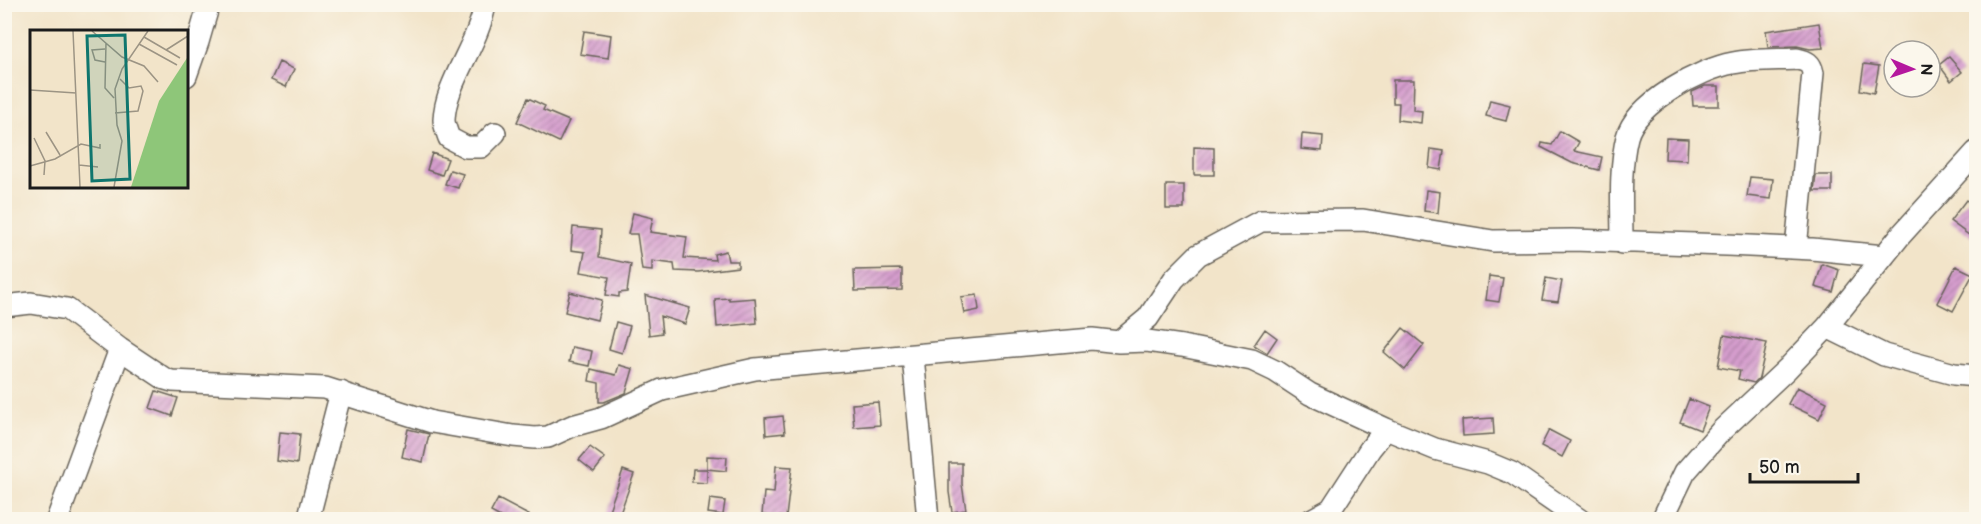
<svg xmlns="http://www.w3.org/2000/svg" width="1981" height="524" font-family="'Balsamiq Sans',sans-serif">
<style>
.building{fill:url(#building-hatch)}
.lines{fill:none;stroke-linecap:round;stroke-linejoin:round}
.minor-casing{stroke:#676259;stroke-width:24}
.minor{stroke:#fff;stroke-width:21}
.inset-road{fill:none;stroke:#9c9484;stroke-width:1.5}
.view{fill:#0f766e;fill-opacity:0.15;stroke:#0f766e;stroke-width:3}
.inset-edge{fill:none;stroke:#1c1c1c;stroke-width:3}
</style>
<defs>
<pattern id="building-hatch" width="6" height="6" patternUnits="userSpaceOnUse" patternTransform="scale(1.5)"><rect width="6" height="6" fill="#d59dcd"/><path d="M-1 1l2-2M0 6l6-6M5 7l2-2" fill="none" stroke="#ac7fa6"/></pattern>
</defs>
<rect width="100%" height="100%" fill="#fbf7ec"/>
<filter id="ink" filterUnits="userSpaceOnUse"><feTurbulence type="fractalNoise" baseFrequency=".0167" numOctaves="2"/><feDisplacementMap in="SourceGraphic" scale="12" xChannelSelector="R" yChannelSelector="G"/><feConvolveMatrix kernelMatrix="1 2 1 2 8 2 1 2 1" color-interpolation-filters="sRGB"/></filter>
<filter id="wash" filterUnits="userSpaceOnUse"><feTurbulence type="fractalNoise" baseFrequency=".008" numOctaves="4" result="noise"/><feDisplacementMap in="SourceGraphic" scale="24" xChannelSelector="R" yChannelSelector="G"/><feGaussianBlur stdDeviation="1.35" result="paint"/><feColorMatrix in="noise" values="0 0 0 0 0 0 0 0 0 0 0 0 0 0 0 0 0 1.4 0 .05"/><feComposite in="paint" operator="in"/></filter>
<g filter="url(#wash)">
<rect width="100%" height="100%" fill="#f2e4c9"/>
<g id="blocks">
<path class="building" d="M1819 23 1823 48 1810 49 1797 46 1768 47 1766 31Z
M584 31 611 35 608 58 580 54Z
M1949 57 1962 72 1951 81 1939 65Z
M279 62 294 69 286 87 271 80Z
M1864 64 1879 66 1874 93 1860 90Z
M1393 80H1414L1413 110 1422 111 1421 123 1398 120 1399 103H1393Z
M1705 86H1719V106H1693L1692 92Z
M528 98 545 106 543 110 569 121 559 142 517 122Z
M1490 100 1510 105 1506 121 1486 116Z
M1560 131 1579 142 1574 151 1602 157 1599 170 1572 163 1541 147 1542 143 1552 145Z
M1302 134 1323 136 1322 151 1301 149Z
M1666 138 1688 139 1687 160 1665 159Z
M1194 147 1214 148V175H1194Z
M1431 149 1444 151 1441 170 1429 168Z
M432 153 448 159 442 175 427 170Z
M450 170 463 174 458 188 445 184Z
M1816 175H1832V191H1814Z
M1750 177 1773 179 1771 199 1747 196Z
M1166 185H1184V209H1166Z
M1426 190 1440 192 1438 213 1424 211Z
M1966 200 1977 208 1970 218 1977 223V241L1950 221Z
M633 213 653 218 650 232 687 237 684 258 715 260 714 254 726 251 728 261H738V267L698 272 675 271 674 264 652 261V271L642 270 637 234H628Z
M573 227 601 230 599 257 631 264 627 292 619 293V297L606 295 609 277 581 272 585 252 571 250Z
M1822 264 1839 270 1833 292 1815 287Z
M1956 266 1973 274 1953 311 1937 303Z
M902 269V290L855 291 854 270Z
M1489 276 1503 278 1499 302 1486 300Z
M1546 278 1562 281 1558 302 1542 300Z
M570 292 602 300 597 320 565 312Z
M645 295 690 308 685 324 660 316 662 333 649 335Z
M977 295 979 310 964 313 961 297Z
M729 298V300L755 298 757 323 717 327 715 299Z
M616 322 630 326 622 353 609 349Z
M1403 328 1424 345 1405 370 1384 352Z
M1265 329 1277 338 1267 353 1254 345Z
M1724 335 1767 343 1759 378 1754 383 1738 379 1740 371 1718 367Z
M572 347 592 351 589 366 569 362Z
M619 365 633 369 626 393 604 402H599V383L589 381 591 369 616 375Z
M1797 387 1827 402 1819 419 1788 404Z
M156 391 178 398 172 416 150 408Z
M1689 399 1709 407 1700 430 1680 422Z
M878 402 880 425 854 427 852 404Z
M783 416 785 433 766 435 765 418Z
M1493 418 1494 434 1463 436 1462 420Z
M408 429 429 434 423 462 402 457Z
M1549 430 1570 441 1562 457 1541 446Z
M280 432 300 434 297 464 277 461Z
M590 447 605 458 594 472 579 460Z
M707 456 727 457 726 471 707 469Z
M949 463H962V484L966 510 952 512 949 492Z
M776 466 792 467 786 517 762 515 764 492 774 493Z
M693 469H707V483L692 482Z
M623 470 634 474 618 519H606Z
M498 499 536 519H504L491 512Z
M710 499 725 501 723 515 708 513Z"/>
</g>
</g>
<g filter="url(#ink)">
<use href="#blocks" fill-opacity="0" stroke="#676259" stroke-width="1.5"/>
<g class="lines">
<defs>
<path id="minor" d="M485 4C479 44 445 82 444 120 444 125 447 132 449 138L466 147H481L495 133
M186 76 198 42 209 4
M1622 243C1622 209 1619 169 1627 137 1636 103 1700 69 1733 63 1753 59 1776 60 1797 59 1807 61 1811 63 1813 73L1796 248
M4 306 31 303 67 309 120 349 165 379 172 381 325 388 432 422 513 436 535 438 548 437 572 426 601 418 662 390 755 369 1092 339 1119 342 1147 341 1182 346 1252 360 1275 371 1310 394 1386 429 1435 449 1488 463 1512 473 1580 520
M1827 327 1884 355 1954 374 1976 376
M1119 342 1148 318 1174 279 1198 255 1261 221 1363 220 1493 241 1572 240 1727 245 1812 249 1884 256
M913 356 928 520
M57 520 120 349
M308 520 341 392
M1311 520 1331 509 1370 449 1386 429
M1662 520 1685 472 1721 431 1787 369 1827 327 1900 236 1976 152"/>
</defs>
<use href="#minor" class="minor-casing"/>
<use href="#minor" class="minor"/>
</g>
</g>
<g transform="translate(30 30)">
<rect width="158" height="158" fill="#f2e4c9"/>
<path d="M157 28V157H101L129 71Z" fill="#8ec679"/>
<path class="inset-road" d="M43 1 50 157M62 1 92 27 114 36 128 52M114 7 150 28M76 13 75 58 84 68M109 14 147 35M75 19 62 20 65 30 75 32M136 20 158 6M0 60 46 63M85 83 108 81 113 61 111 56 99 58 90 49M16 102 30 125M4 108 15 131 14 145M49 135 68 137M0 136 25 129 51 114 70 118V114M84 157 92 111 87 95 85 59 92 39 118 1"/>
<path class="view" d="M95 5 100 149 62 151 57 6Z"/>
<rect width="158" height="158" class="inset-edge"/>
</g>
<rect width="1981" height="524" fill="none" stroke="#fbf7ec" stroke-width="24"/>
<g transform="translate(1912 69) rotate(92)"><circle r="28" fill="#fbf7ec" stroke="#a29f99" stroke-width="1.5"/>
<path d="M0-4.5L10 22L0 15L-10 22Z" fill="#b5179e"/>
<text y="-9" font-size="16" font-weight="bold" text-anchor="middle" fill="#1c1c1c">N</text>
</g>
<path d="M1750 473v9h108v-9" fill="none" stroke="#1c1c1c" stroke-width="3"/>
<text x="1759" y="473" font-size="18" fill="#1c1c1c" stroke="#fbf7ec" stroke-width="4.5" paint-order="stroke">50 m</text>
</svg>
